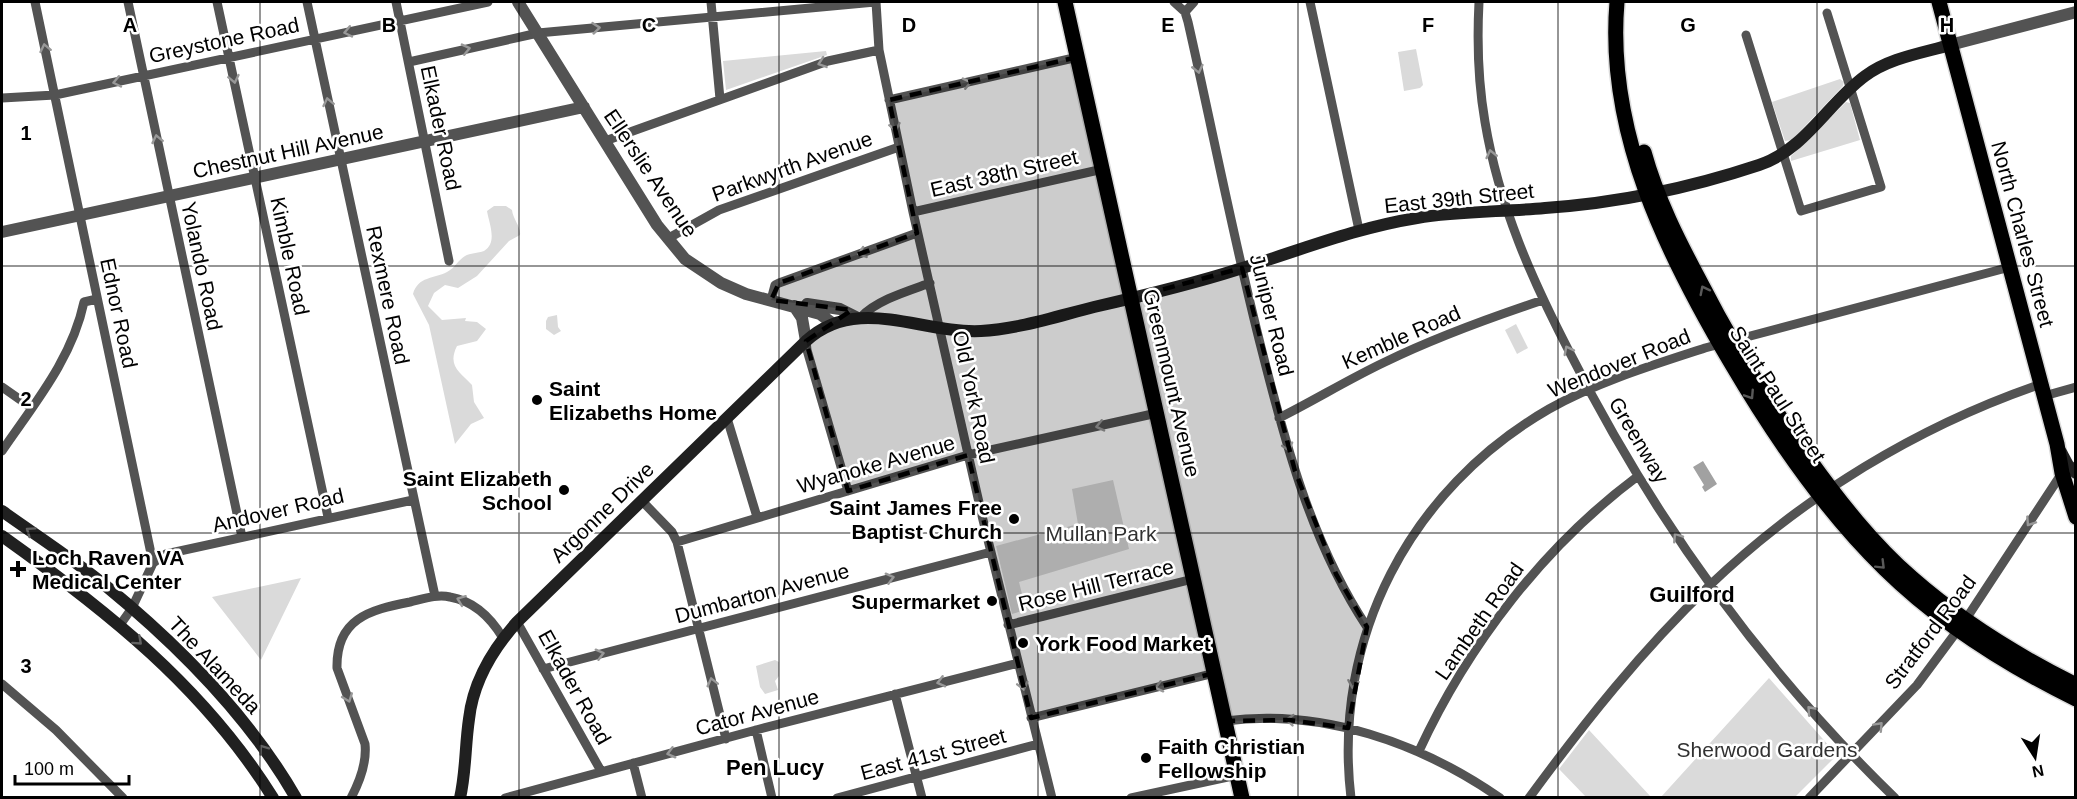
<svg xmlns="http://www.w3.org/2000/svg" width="2077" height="799" font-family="Arial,sans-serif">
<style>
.green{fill:#dadada}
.water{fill:#a1a1a1}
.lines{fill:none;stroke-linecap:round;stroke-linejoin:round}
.primary-casing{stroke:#dbdbdb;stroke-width:18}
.minor{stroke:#535353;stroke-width:9}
.tertiary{stroke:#535353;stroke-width:12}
.secondary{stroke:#202020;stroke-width:12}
.primary{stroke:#000;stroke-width:15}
.oneway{stroke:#989898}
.oneway2{stroke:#595959}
.oneway3{stroke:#636363}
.marked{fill:#000;fill-opacity:0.2;stroke:#000;stroke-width:4.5;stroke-dasharray:12 8;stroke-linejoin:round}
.grid{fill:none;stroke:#000;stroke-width:1.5;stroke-opacity:0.55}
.poi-dot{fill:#000;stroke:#fff;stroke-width:2}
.labels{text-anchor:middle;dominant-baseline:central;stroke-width:5;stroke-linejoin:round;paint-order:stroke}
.street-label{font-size:21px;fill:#000;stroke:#fff}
.poi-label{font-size:21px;font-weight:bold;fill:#000;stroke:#fff;text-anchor:start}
.park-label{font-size:21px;fill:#313131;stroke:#fff}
.neighbourhood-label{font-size:22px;font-weight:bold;fill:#000;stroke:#fff}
.grid-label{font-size:20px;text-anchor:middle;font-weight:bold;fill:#000;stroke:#fff;stroke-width:5;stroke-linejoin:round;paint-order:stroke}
</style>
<rect width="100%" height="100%" fill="#fff"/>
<path class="green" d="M1416 49 1423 85 1420 88 1404 91 1398 52Z
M826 51 827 55 726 90 723 61Z
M1840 79 1844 82 1843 86 1792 140 1785 141 1772 102Z
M1846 102 1850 103 1860 140 1791 161V156Z
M494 206H506L512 210C513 219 521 227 520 235L509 241 477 276 458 288 445 285 434 293 428 306 442 320 466 318 465 321 477 322 486 329 477 341 457 346C447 366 460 372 472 385L474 402 484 418 471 424 455 444 429 325 413 294C418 276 434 279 447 272 455 268 458 260 465 256 470 253 478 253 484 251 498 243 489 223 487 211Z
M557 315 558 327 561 331 554 335 546 329V321L548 317Z
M1516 324 1528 348 1517 354 1505 330Z
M1113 480 1129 549 1019 582 1026 610 1012 614 996 546 1078 524 1072 489Z
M301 578 261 660 212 597Z
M775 660 779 662V676L775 681 778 690 765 694 760 687 756 666Z
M1769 678 1837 755 1795 797H1661Z
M1589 730 1651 797H1586L1559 769Z"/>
<path class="water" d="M1703 461 1717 484 1705 492 1702 487 1704 485 1693 467Z"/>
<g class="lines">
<defs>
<path id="primary" d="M1065 2 1242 798
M1617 2C1606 132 1666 253 1731 363 1774 436 1824 510 1885 569 1940 623 2007 665 2076 699
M1939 2 2057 444 2062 473 2076 517
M1644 152C1657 199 1679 242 1702 285 1733 346 1769 403 1809 459 1840 502 1872 543 1912 578 1961 621 2018 656 2076 685"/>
</defs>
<use href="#primary" class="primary-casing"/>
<path class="minor" d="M35 2 153 563 132 608 120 625
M128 2 242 537
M217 2 328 517
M307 2 435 596
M396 2 449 261
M711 2 720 99
M876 2 879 50 913 212 983 520 1052 798
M1174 2 1185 12 1188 22C1213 132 1234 242 1262 351 1286 446 1312 544 1367 627
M1310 2 1359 230
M1479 2C1477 41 1478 82 1485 122 1499 206 1532 280 1571 355 1654 519 1763 670 1895 798
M1185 12 1194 2
M1746 35 1801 211 1881 187 1827 13
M409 62 538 33 875 2
M2 98 55 95 488 2
M889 100 1078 57
M605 141 828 61 879 50
M913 212 1103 169
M667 239 719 210 899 147
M771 300 775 285 779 283 917 233
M861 317C877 300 908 291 930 283
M806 341 807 350 848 491
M2 387 32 408
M2044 396 2076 387
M727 418 757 517
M1279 418C1315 400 1349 379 1385 362 1436 337 1489 318 1543 300
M2 451C34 404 72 359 84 302L97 299
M642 501 672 532 677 542 726 739
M677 542 968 455 1157 413
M153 563 166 554 413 500
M517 622 601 771
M1008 625 1193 579
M543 669 991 552
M2 684 56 730 123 798
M895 694 922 798
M1031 718 1215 673
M1225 721C1322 708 1421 743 1500 798
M756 730 772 798
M1419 751C1468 645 1544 546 1638 476
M633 763 642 798
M351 798C360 781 367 763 365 744L337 668C336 619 369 610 410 602 423 599 437 594 450 597 474 601 491 618 503 638
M505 798 756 730 1018 663
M837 798 1038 744
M1131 798 1237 775
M1351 798C1332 638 1410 489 1549 409 1597 382 1653 365 1705 348L2010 267
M1529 798C1584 723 1642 650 1709 586 1803 496 1918 426 2041 384
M1809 798 1917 685 1966 619 2062 473"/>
<path class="tertiary" d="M518 2 657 225 685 259 721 283 746 294 820 314 832 323
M1950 45 2076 12
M2 232 584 107
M807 304 840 309 856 317
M794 306 802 318 806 341"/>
<path class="secondary" d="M2061 452 2068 465 2076 473
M2 511C37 536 73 559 106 586 178 645 249 716 296 798
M2 536C106 610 204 687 273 798
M460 798C466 772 465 746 469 719 473 682 493 649 517 622L806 341C857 294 921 334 981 331 1019 329 1058 316 1094 307 1142 296 1189 285 1236 270 1296 252 1354 228 1417 218 1459 211 1502 212 1545 208 1617 203 1690 188 1759 165 1805 150 1828 103 1865 76 1889 58 1922 53 1950 45"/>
<use href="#primary" class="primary"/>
</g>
<defs><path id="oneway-chevron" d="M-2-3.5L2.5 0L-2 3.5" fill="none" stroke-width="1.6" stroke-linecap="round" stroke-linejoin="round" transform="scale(1.5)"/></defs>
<g class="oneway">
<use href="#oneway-chevron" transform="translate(596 28) rotate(-6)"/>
<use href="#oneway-chevron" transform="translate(348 32) rotate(168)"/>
<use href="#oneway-chevron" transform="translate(45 48) rotate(-102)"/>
<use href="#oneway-chevron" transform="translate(466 49) rotate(-13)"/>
<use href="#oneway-chevron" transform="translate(822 63) rotate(161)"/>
<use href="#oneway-chevron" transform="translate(1198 69) rotate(77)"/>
<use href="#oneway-chevron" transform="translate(234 79) rotate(78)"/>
<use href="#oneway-chevron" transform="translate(117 82) rotate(168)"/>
<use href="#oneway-chevron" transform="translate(967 83) rotate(-13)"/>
<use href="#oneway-chevron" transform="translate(328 102) rotate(-102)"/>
<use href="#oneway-chevron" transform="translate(895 127) rotate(78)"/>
<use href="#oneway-chevron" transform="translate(157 139) rotate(-102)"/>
<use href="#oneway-chevron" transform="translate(1491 154) rotate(-103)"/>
<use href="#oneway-chevron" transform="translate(862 253) rotate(160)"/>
<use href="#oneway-chevron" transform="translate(1568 350) rotate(-117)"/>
<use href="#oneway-chevron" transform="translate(1100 426) rotate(167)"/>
<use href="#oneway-chevron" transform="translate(1288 447) rotate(73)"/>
<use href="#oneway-chevron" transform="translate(2030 522) rotate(124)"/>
<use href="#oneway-chevron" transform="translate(1677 537) rotate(-123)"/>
<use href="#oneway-chevron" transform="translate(890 578) rotate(-15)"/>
<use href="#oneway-chevron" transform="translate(461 600) rotate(-159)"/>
<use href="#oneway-chevron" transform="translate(600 654) rotate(-15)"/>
<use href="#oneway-chevron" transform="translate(712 682) rotate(-104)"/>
<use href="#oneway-chevron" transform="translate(941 682) rotate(166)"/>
<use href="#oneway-chevron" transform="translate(1353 684) rotate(100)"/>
<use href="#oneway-chevron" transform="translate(1023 686) rotate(76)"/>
<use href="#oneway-chevron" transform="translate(1159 687) rotate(166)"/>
<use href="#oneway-chevron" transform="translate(348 698) rotate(69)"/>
<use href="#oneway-chevron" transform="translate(1811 710) rotate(-132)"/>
<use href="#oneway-chevron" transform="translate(1290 720) rotate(-175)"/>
<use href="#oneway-chevron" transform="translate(1879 726) rotate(-47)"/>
<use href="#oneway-chevron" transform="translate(671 753) rotate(165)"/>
</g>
<g class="oneway2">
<use href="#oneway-chevron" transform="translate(1704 290) rotate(-117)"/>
<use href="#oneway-chevron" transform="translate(1750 395) rotate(57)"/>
<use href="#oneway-chevron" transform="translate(1881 565) rotate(45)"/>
</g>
<g class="oneway3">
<use href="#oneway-chevron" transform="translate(30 531) rotate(-145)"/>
<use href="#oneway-chevron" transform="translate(138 641) rotate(42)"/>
<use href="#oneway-chevron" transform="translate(263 749) rotate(-126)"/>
</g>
<path class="marked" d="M1078 57 1131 298 1242 268 1295 471 1336 574 1367 627 1348 728 1289 720 1225 721 1215 673 1031 718 968 455 848 491 806 341 852 310 771 300 779 283 917 233 889 100Z"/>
<path class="grid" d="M260 2V798M519 2V798M779 2V798M1038 2V798M1298 2V798M1558 2V798M1817 2V798M2 266H2076M2 533H2076"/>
<g class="poi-dot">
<circle cx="537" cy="400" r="6"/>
<circle cx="564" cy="490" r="6"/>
<circle cx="1014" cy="519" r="6"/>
<path d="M15 560h6v6h6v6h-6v6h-6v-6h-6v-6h6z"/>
<circle cx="992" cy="601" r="6"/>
<circle cx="1023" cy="643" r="6"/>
<circle cx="1146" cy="758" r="6"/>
</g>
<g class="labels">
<g class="street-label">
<text transform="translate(224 40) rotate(-12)">Greystone Road</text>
<text transform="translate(441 128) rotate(78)">Elkader Road</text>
<text transform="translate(288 151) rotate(-12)">Chestnut Hill Avenue</text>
<text transform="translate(792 166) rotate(-20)">Parkwyrth Avenue</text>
<text transform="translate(651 173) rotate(56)">Ellerslie Avenue</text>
<text transform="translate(1004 173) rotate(-13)">East 38th Street</text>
<text transform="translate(1459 198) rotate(-6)">East 39th Street</text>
<text transform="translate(2023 234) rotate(75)">North Charles Street</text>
<text transform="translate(290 256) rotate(78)">Kimble Road</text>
<text transform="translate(202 266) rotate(78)">Yolando Road</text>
<text transform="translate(388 295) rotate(78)">Rexmere Road</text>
<text transform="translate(119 313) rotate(78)">Ednor Road</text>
<text transform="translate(1272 315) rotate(76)">Juniper Road</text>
<text transform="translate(1401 337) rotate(-24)">Kemble Road</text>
<text transform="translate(1619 363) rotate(-22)">Wendover Road</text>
<text transform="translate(1172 383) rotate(77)">Greenmount Avenue</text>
<text transform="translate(1778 394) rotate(57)">Saint Paul Street</text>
<text transform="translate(974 397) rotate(78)">Old York Road</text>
<text transform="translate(1639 440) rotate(59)">Greenway</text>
<text transform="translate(876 464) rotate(-16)">Wyanoke Avenue</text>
<text transform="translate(278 510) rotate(-13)">Andover Road</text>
<text transform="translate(602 512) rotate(-44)">Argonne Drive</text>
<text transform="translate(1096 585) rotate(-14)">Rose Hill Terrace</text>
<text transform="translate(762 593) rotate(-15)">Dumbarton Avenue</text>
<text transform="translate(1479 621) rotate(-55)">Lambeth Road</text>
<text transform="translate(1930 632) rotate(-53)">Stratford Road</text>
<text transform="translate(215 665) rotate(47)">The Alameda</text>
<text transform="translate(575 687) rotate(61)">Elkader Road</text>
<text transform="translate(757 712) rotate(-15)">Cator Avenue</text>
<text transform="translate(933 754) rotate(-15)">East 41st Street</text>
</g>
<g class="poi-label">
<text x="549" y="388">Saint<tspan x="549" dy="24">Elizabeths Home</tspan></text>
<text x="552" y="478" text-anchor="end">Saint Elizabeth<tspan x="552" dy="24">School</tspan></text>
<text x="1002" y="507" text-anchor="end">Saint James Free<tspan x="1002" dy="24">Baptist Church</tspan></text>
<text x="32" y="557">Loch Raven VA<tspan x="32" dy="24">Medical Center</tspan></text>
<text x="980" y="601" text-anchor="end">Supermarket</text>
<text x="1035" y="643">York Food Market</text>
<text x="1158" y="746">Faith Christian<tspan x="1158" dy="24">Fellowship</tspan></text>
</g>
<g class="park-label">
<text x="1101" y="533">Mullan Park</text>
<text x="1767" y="749">Sherwood Gardens</text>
</g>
<g class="neighbourhood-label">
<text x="1692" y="594">Guilford</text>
<text x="775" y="767">Pen Lucy</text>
</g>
</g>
<g class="grid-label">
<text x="130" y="32">A</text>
<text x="389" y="32">B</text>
<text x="649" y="32">C</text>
<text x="909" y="32">D</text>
<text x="1168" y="32">E</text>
<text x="1428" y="32">F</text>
<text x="1688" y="32">G</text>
<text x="1947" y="32">H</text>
<text x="26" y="140">1</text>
<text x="26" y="406">2</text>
<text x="26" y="673">3</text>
</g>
<rect width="2077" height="799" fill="none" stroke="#000000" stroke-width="6"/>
<g transform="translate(2035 757) rotate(168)" stroke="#ffffff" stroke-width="4.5" paint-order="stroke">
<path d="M0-4.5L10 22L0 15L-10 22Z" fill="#000000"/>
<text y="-9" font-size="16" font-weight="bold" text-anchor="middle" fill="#000000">N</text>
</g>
<path d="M15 775v9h114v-9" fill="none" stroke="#000000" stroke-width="3"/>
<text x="24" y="775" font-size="18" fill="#000000" stroke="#ffffff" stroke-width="4.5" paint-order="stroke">100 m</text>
</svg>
